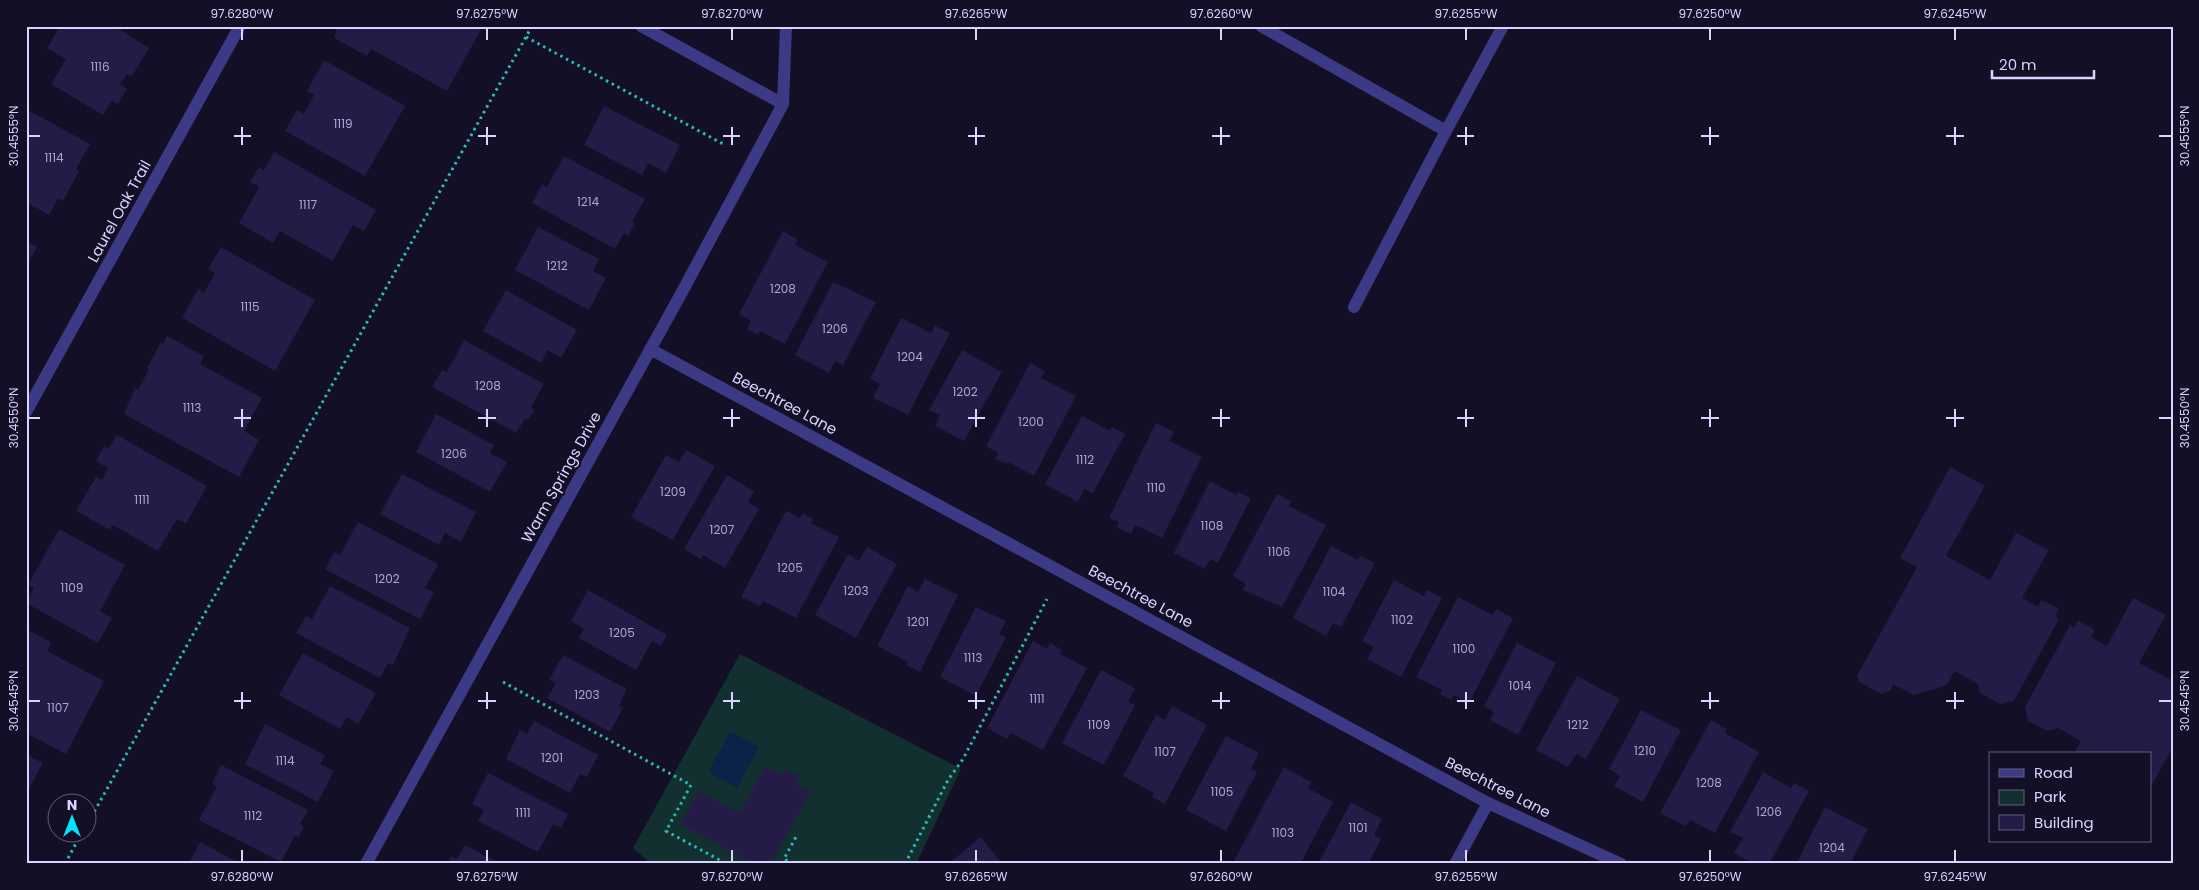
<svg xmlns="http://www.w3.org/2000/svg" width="2199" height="890" font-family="Poppins,sans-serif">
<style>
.green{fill:#12302f}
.water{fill:#0c2248}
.building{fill:#241b47}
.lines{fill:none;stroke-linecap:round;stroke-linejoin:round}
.path{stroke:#2fb8b0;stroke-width:3;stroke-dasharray:2.5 4;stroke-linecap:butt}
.minor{stroke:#3d3a85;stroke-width:12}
.ticks{fill:none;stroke:#d9d4ff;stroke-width:2}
.labels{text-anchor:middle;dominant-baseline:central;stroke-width:4.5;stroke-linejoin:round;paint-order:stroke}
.number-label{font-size:12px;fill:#aca6d1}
.street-label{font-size:15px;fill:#d9d4ff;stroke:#130f26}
.neatline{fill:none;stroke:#d9d4ff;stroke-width:2}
.ticks-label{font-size:12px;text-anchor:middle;fill:#d9d4ff}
</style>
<rect width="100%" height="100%" fill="#130f26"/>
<path class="green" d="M740 654 961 769 916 864H651L633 848Z"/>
<path class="water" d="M730 732 759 747 737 788 708 772Z"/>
<path class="building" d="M55 26H114L149 48 132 76 127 74 120 84 127 89 118 104 112 101 103 115 51 84 66 59 47 48 59 28Z
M337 26H483L447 91 371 49 367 56 334 38 337 31 335 30Z
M324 60 405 106 365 176 285 131 297 110 304 114 314 95 307 91Z
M604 106 680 145 666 173 648 163 642 175 584 145Z
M26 109 90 144 76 169 79 171 63 201 58 198 49 215 26 202Z
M274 152 376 210 364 231 353 225 333 261 280 231 273 243 239 223 259 187 250 182 259 167 264 170Z
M564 156 645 199 632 222 635 224 628 236 624 233 615 249 532 203 542 184 547 187Z
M538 227 599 259 593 271 606 278 589 310 515 270Z
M783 231 798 240 795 245 828 262 785 344 760 331 758 335 747 329 751 321 739 314Z
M26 241 37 247 26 267Z
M221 247 315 300 275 371 182 318 198 289 204 293 215 273 208 269Z
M833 282 876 302 843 365 835 361 829 373 795 355Z
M506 290 577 330 561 358 548 350 541 363 483 331Z
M901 318 931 333 935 326 950 333 908 415 873 398 880 384 870 379Z
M167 336 204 356 200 364 262 398 244 431 259 440 239 477 124 414 135 388 138 390 149 369 147 368 161 342 163 344Z
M464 340 544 384 531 407 535 410 528 420 525 419 516 433 432 387 442 370 447 372Z
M962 350 1002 372 964 441 935 426 940 415 929 410Z
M1030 363 1045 371 1041 378 1076 396 1034 476 1008 462 1007 464 995 459 998 453 986 446Z
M436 414 494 445 490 453 507 462 490 492 416 452Z
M1082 416 1110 431 1112 427 1125 434 1093 493 1084 489 1078 502 1045 484Z
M1156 423 1174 432 1169 441 1202 457 1162 538 1135 525 1131 534 1117 527 1119 522 1109 518Z
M117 435 207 486 186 524 177 519 158 551 113 525 110 530 76 511 96 477 102 480 108 468 96 461 104 446 108 449Z
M686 450 715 466 673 540 631 517 666 455 679 462Z
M1950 467 1985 486 1946 556 1990 580 2016 533 2049 550 2022 598 2038 607 2041 600 2059 609 2055 616 2059 619 2014 701 2000 704 1980 693 1978 684 1954 671 1947 685 1914 695 1893 684 1891 690 1881 694 1859 682 1857 676 1917 567 1900 558Z
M402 474 476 512 461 542 445 533 439 545 380 514Z
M727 475 754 491 748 502 759 509 725 568 703 555 701 559 684 549Z
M1210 481 1236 495 1238 492 1251 498 1218 563 1210 559 1205 569 1174 553Z
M1277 494 1291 501 1289 506 1326 525 1282 607 1243 590 1246 584 1233 576Z
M786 511 800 518 803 513 813 519 811 523 839 537 796 618 763 601 760 606 741 597Z
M358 522 438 564 425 588 434 592 420 619 325 569 334 552 340 555Z
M59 529 125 565 100 611 112 618 98 643 26 603 34 588 28 585Z
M1331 546 1358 560 1360 556 1375 563 1341 627 1333 623 1326 636 1293 618Z
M867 547 897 564 856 638 815 615 848 554 859 561Z
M925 579 958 595 920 672 906 665 908 662 877 646 908 586 918 592Z
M1394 580 1424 596 1427 590 1442 598 1401 677 1367 659 1374 647 1362 641Z
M330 586 410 628 393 665 388 663 380 678 296 633 306 616 312 619Z
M588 590 667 635 661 646 652 641 636 670 579 638 584 629 571 621Z
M1458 597 1493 615 1496 609 1513 618 1469 703 1454 695 1451 700 1440 694 1442 690 1416 677Z
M2133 598 2166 615 2139 663 2173 681V747L2150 788V754H2074L2081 741 2058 728 2048 731 2028 721 2025 707 2070 625 2074 628 2078 620 2095 630 2091 637 2107 646Z
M976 607 1006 621 999 634 1006 637 976 696 940 677Z
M26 629 51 642 47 651 104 681 66 754 26 733Z
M1033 641 1047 649 1050 643 1062 650 1060 654 1087 668 1043 750 1011 733 1007 739 987 728Z
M1517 643 1556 663 1518 735 1490 720 1494 712 1484 706Z
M303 653 376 693 358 724 347 717 340 729 279 695Z
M563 655 627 689 619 706 623 708 610 732 547 698 556 683 549 680Z
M1101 670 1135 688 1128 702 1135 705 1104 765 1062 743Z
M1577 676 1620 699 1586 759 1576 754 1568 767 1536 750Z
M1172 706 1207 725 1165 804 1152 797 1154 793 1123 776 1156 715 1165 720Z
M1641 710 1681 730 1643 802 1614 786 1620 776 1609 769Z
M1711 720 1727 729 1725 733 1759 752 1715 833 1690 820 1686 826 1660 813Z
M534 721 598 755 587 777 580 774 570 793 506 759 520 730 527 734Z
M265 724 325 755 320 764 334 771 318 802 245 764Z
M1226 736 1259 753 1251 769 1257 772 1226 831 1186 810Z
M26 754 43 763 26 794Z
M221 765 308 810 300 824 304 826 299 837 295 835 281 862 199 820 217 786 212 784Z
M765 767 781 775 784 769 800 777 796 784 811 791 771 864H754L680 824 699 791 740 813Z
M1284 767 1311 782 1308 788 1333 802 1300 864H1235L1233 863Z
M1763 772 1791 788 1794 783 1809 791 1769 864H1754L1734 853 1743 838 1730 832Z
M488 773 568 814 561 828 553 824 538 852 478 821 484 810 472 804Z
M1351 802 1382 819 1374 835 1381 839 1368 864H1318Z
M1825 807 1868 829 1850 864H1796Z
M981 837 1002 864H948Z
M200 842 241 864H189Z
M465 845 501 864H447L451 856 457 859Z"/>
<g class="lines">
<path class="path" d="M526 37 725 145
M503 682 691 785 666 831 727 864
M88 823 532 26
M65 864 82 832
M793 864 784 859 797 835
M905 864 948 780 963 759 1047 599"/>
<path class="minor" d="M641 26 783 104
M1261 26 1446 131
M1354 307 1446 131 1503 26
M650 349 1488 803 1621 864
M26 412 240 26
M366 864 682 292 783 104 786 26
M1455 864 1488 803"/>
</g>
<path class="ticks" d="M242 28V40M487 28V40M732 28V40M976 28V40M1221 28V40M1466 28V40M1710 28V40M1955 28V40M242 127V145M487 127V145M732 127V145M976 127V145M1221 127V145M1466 127V145M1710 127V145M1955 127V145M28 136H40M234 136H251M478 136H496M723 136H740M968 136H985M1212 136H1230M1457 136H1474M1701 136H1719M1946 136H1964M2159 136H2172M242 409V427M487 409V427M732 409V427M976 409V427M1221 409V427M1466 409V427M1710 409V427M1955 409V427M28 418H40M234 418H251M478 418H496M723 418H740M968 418H985M1212 418H1230M1457 418H1474M1701 418H1719M1946 418H1964M2159 418H2172M242 692V709M487 692V709M732 692V709M976 692V709M1221 692V709M1466 692V709M1710 692V709M1955 692V709M28 701H40M234 701H251M478 701H496M723 701H740M968 701H985M1212 701H1230M1457 701H1474M1701 701H1719M1946 701H1964M2159 701H2172M242 850V862M487 850V862M732 850V862M976 850V862M1221 850V862M1466 850V862M1710 850V862M1955 850V862"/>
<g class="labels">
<g class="number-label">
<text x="100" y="66">1116</text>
<text x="343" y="123">1119</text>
<text x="54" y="157">1114</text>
<text x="588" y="201">1214</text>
<text x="308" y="204">1117</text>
<text x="557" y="265">1212</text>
<text x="783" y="288">1208</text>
<text x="250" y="306">1115</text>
<text x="835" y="328">1206</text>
<text x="910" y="356">1204</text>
<text x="488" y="385">1208</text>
<text x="965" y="391">1202</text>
<text x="192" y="407">1113</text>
<text x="1031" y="421">1200</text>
<text x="454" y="453">1206</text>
<text x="1085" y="459">1112</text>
<text x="1156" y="487">1110</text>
<text x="673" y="491">1209</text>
<text x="142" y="499">1111</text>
<text x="1212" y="525">1108</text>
<text x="722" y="529">1207</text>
<text x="1279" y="551">1106</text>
<text x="790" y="567">1205</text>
<text x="387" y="578">1202</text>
<text x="72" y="587">1109</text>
<text x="856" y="590">1203</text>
<text x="1334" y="591">1104</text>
<text x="1402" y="619">1102</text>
<text x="918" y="621">1201</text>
<text x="622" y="632">1205</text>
<text x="1464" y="648">1100</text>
<text x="973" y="657">1113</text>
<text x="1520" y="685">1014</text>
<text x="587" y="694">1203</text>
<text x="1037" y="698">1111</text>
<text x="58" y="707">1107</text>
<text x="1099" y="724">1109</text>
<text x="1578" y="724">1212</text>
<text x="1645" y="750">1210</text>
<text x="1165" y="751">1107</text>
<text x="552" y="757">1201</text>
<text x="285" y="760">1114</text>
<text x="1709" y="782">1208</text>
<text x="1222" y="791">1105</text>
<text x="1769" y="811">1206</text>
<text x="523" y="812">1111</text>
<text x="253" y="815">1112</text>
<text x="1358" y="827">1101</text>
<text x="1283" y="832">1103</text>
<text x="1832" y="847">1204</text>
</g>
<g class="street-label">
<text transform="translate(119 211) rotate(-61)">Laurel Oak Trail</text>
<text transform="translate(785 403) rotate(28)">Beechtree Lane</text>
<text transform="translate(561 477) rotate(-61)">Warm Springs Drive</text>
<text transform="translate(1141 596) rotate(28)">Beechtree Lane</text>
<text transform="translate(1498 787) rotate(27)">Beechtree Lane</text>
</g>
</g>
<rect width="2199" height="890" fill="none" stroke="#130f26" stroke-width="55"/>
<rect x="1989" y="752" width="162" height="90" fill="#130f26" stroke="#625e7d"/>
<rect x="1999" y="769" width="25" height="8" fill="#3d3a85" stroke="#625e7d"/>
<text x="2034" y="778" font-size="15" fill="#d9d4ff">Road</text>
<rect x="1999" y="790" width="25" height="15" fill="#12302f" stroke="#625e7d"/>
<text x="2034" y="802" font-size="15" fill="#d9d4ff">Park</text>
<rect x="1999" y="815" width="25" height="15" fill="#241b47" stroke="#625e7d"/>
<text x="2034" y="828" font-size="15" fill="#d9d4ff">Building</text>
<g transform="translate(72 818)"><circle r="24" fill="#130f26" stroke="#625e7d"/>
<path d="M0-4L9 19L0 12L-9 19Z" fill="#00e5ff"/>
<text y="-8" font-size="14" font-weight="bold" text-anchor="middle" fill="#d9d4ff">N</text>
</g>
<path d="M1992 70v8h102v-8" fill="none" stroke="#d9d4ff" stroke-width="2.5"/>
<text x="1999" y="70" font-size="15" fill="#d9d4ff" stroke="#130f26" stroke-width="4" paint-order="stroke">20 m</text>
<rect x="28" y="28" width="2144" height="834" class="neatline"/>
<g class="ticks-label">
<text x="242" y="18">97.6280°W</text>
<text x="487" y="18">97.6275°W</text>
<text x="732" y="18">97.6270°W</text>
<text x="976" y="18">97.6265°W</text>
<text x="1221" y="18">97.6260°W</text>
<text x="1466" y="18">97.6255°W</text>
<text x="1710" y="18">97.6250°W</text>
<text x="1955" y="18">97.6245°W</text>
<text transform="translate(14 136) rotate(-90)" y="4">30.4555°N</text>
<text transform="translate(2185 136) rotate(-90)" y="4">30.4555°N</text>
<text transform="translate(14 418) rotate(-90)" y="4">30.4550°N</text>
<text transform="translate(2185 418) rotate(-90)" y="4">30.4550°N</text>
<text transform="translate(14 701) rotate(-90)" y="4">30.4545°N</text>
<text transform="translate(2185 701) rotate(-90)" y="4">30.4545°N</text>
<text x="242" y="881">97.6280°W</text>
<text x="487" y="881">97.6275°W</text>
<text x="732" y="881">97.6270°W</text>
<text x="976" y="881">97.6265°W</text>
<text x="1221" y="881">97.6260°W</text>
<text x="1466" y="881">97.6255°W</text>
<text x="1710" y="881">97.6250°W</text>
<text x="1955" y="881">97.6245°W</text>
</g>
</svg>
